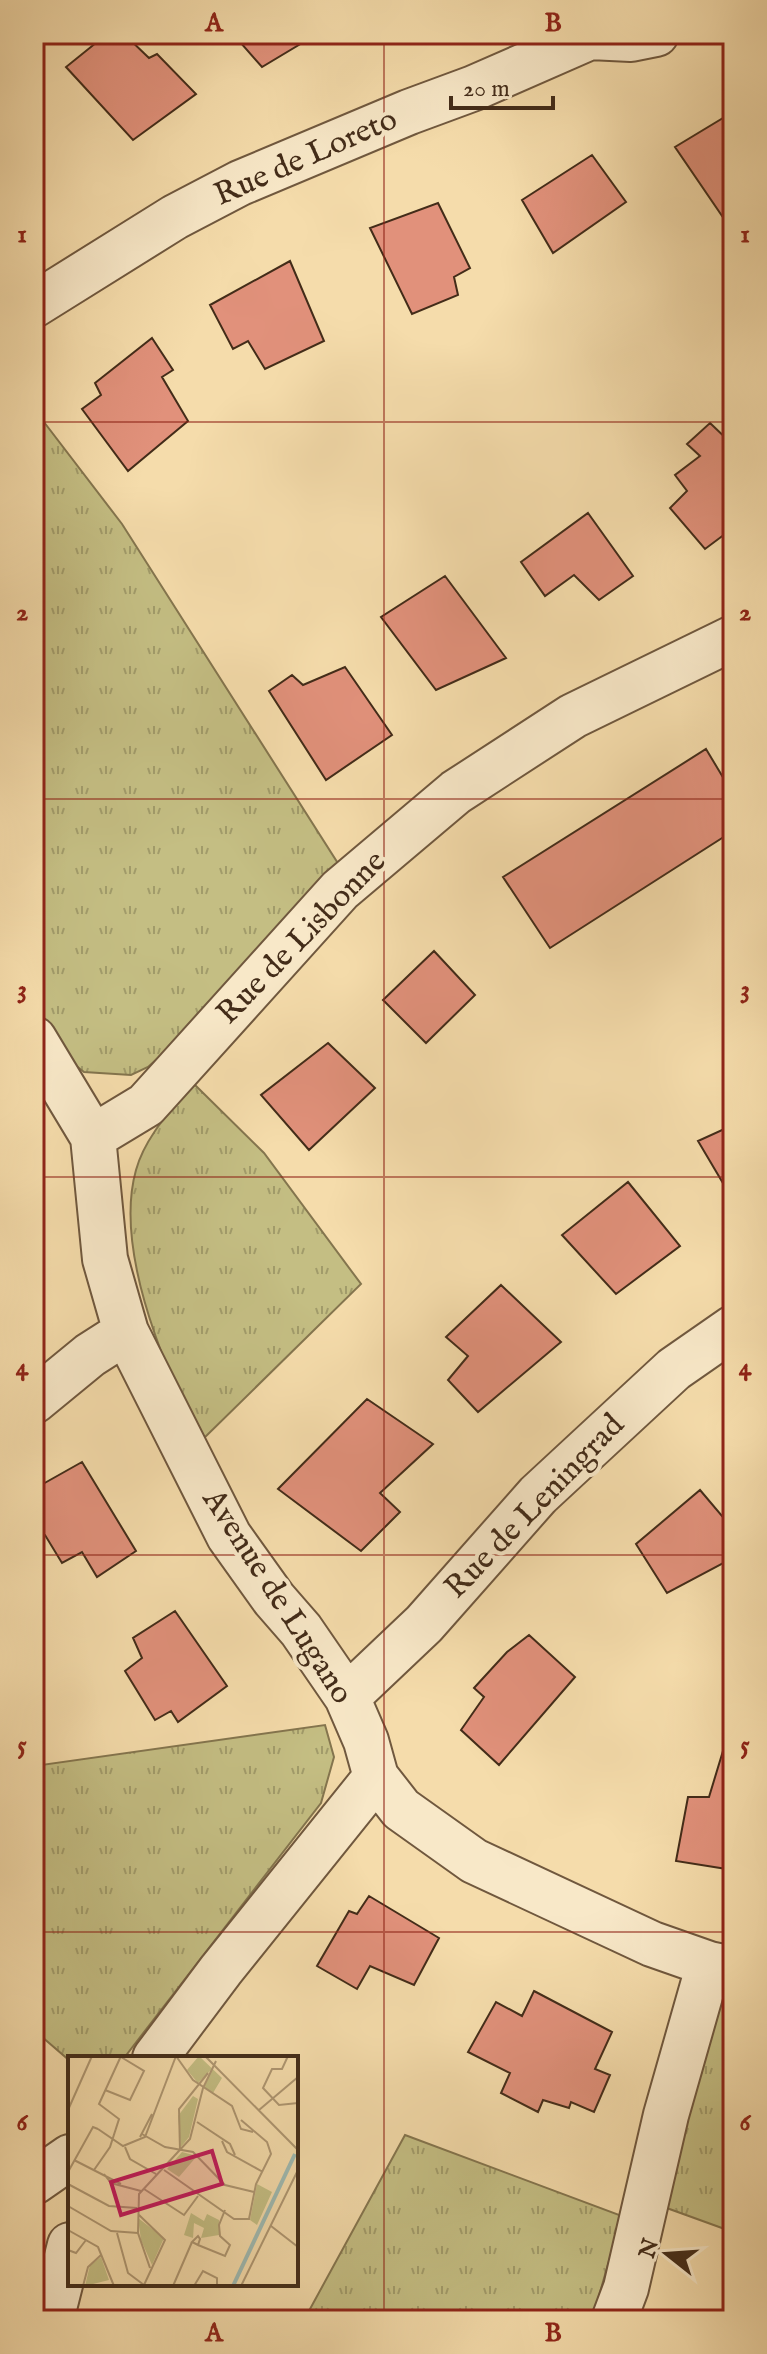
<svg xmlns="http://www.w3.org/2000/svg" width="767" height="2354" font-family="'IM FELL English',serif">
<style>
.grass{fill:url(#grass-tufts);stroke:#84754e;stroke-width:2}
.building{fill:#e1917b;stroke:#432c19;stroke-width:2}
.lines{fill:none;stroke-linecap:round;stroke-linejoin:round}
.minor-casing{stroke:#70583e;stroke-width:48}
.minor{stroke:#f8e8c8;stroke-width:44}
.grid{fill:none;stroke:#8f2418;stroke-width:2;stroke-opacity:0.55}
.labels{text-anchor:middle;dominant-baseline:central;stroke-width:8;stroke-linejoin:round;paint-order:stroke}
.street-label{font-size:32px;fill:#432c19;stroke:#f8e8c8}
.inset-river{fill:none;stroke:#9ebab2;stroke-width:4}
.inset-road{fill:none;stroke:#ae9671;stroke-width:2}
.view{fill:#c2185b;fill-opacity:0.15;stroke:#c2185b;stroke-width:4}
.inset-edge{fill:none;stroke:#432c19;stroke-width:4}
.neatline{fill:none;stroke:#8f2418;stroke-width:3}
.grid-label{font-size:26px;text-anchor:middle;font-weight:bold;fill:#8f2418}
</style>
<defs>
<pattern id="grass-tufts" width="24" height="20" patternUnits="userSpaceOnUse" patternTransform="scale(2)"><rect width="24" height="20" fill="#c4be83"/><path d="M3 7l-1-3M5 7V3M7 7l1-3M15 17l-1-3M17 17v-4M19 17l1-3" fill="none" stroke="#a19b6a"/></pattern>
</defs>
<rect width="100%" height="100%" fill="#f5dcab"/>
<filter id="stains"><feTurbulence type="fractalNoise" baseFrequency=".0025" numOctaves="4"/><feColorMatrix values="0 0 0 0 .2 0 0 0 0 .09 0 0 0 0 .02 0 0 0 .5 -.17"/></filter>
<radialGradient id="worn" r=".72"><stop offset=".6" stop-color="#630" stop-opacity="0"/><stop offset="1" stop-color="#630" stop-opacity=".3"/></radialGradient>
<path class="grass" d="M34 409 122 524 339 865 166 1051 148 1067 131 1075 84 1072 65 1057 34 1009Z
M193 1083 264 1153 361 1284 199 1443C167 1369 113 1252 136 1170 145 1137 172 1109 193 1083Z
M325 1725 334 1757 321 1803 124 2058H70V2061L34 2030V1766Z
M724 2002H733V2232L664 2207 708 2025Z
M405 2135 622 2216 592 2320H304Z"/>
<path class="building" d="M107 34H124L149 58 157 54 196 94 133 140 66 67Z
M233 34H317L262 67Z
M733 112V232L675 147Z
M592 155 626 202 553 253 522 200Z
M438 203 470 268 454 277 458 295 412 314 370 228Z
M290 261 324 341 265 369 248 341 233 349 210 305Z
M152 338 173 370 162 377 188 421 128 471 82 409 101 395 95 383Z
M710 423 733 445V528L705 549 670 508 687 491 675 475 700 456 687 444Z
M588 513 633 576 599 600 574 575 545 596 521 562Z
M445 576 506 658 436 690 381 617Z
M345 667 392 735 326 780 269 691 292 675 303 685Z
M706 749 733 794V831L550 948 503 877Z
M434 951 475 995 426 1043 383 1000Z
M328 1043 375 1088 309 1150 261 1095Z
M733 1125V1200L698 1141Z
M628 1182 680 1246 616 1294 562 1235Z
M501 1285 561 1342 478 1412 448 1380 468 1356 446 1337Z
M367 1399 433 1444 380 1493 400 1512 361 1551 278 1489Z
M82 1462 136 1551 97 1577 82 1552 62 1563 45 1535 34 1532V1489Z
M700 1490 733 1529V1558L667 1593 636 1544Z
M175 1611 227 1686 178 1722 171 1711 155 1720 125 1671 142 1658 133 1638Z
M529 1635 575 1677 499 1765 461 1730 484 1697 474 1688 507 1652Z
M726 1741 733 1742V1870L676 1861 688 1797H709Z
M369 1896 439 1938 414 1985 370 1966 357 1989 317 1966 349 1911 357 1914Z
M534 1991 612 2032 595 2069 610 2075 594 2112 571 2102 569 2108 543 2100 538 2112 501 2093 510 2073 468 2052 496 2002 522 2016Z"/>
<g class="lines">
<defs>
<path id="minor" d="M34 305 175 217 240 183 409 112 474 88 590 37 631 39 656 34
M34 1039 93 1137 105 1259 126 1332 229 1536 274 1599 301 1630 347 1697 366 1741 376 1777 401 1809 474 1861 652 1944 709 1964 733 1969
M93 1137 146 1105 340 890 456 792 573 716 733 638
M34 1401 90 1355 126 1332
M347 1697 424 1624 538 1495 674 1369 733 1328
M155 2058 221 1970 376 1777
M34 2182 70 2157
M51 2320 70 2245
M614 2320 626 2288 666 2115 709 1964"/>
</defs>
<use href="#minor" class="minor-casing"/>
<use href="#minor" class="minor"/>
</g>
<path class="grid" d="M384 34V2320M34 422H733M34 799H733M34 1177H733M34 1555H733M34 1932H733"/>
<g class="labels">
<g class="street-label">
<text transform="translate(306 158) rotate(-24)">Rue de Loreto</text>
<text transform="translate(302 938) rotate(-46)">Rue de Lisbonne</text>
<text transform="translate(535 1507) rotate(-46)">Rue de Leningrad</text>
<text transform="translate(277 1597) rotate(57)">Avenue de Lugano</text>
</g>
</g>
<g transform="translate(68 2056)">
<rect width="230" height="230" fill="#f5dcab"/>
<path d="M131 0 154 22 145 37 136 32 143 14 130 27 119 14ZM125 40 130 43 121 81 113 91 110 60ZM114 96 129 100 111 121 99 113ZM189 128 204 136 189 169 182 164ZM123 157 136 165 139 158 151 164V179L133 182 136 172 126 167 125 182 116 179ZM70 162 96 182 84 209 73 184ZM33 201 41 224 17 230 22 209Z" fill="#c4be83"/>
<path class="inset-river" d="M165 230 227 98"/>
<path class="inset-road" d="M137 0 230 94M220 0 214 13H204L195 32 211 49 230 47M37 34 62 44 76 15 53 1M0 54 24 0M191 54 230 21M129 66 162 88 167 99M30 73 55 90 77 81 108 0 125 24 164 50 173 73 185 76M74 78 97 91 125 96 157 129 186 136M72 81 84 58M154 85 159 96 195 116M57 91 62 103 88 118M112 94 111 53 140 17M6 104 53 128M26 114 42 91 51 63 31 48 53 0M96 114 166 163H181L188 128 203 98 199 86 173 64M0 116 25 71 30 73M36 118 43 127 73 135M0 128 41 150 69 152M76 133 116 159 130 140M0 150 43 175 70 177M70 158 97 184 76 229M203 170 230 191M0 174 30 191 46 230M49 177 60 217 76 229M130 180 132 183 130 189 124 186ZM130 189 157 200 162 189 152 180 151 169 157 154M0 194 8 197 18 184M82 212 70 177 71 138 122 83 135 32 148 5M15 230 20 211 33 199M105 230 124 186M126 230 135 215 149 222V230M173 230 230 114"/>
<path class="view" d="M144 95 154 128 53 159 43 126Z"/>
<rect width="230" height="230" class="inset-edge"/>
</g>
<rect width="767" height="2354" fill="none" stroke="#f5dcab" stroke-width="88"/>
<g transform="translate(667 2254) rotate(287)" stroke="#f8e8c8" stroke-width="6" paint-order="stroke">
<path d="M0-6L14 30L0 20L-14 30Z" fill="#432c19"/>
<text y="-12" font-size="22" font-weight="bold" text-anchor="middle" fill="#432c19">N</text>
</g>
<path d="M451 96v12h102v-12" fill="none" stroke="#432c19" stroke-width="4"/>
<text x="463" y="96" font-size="24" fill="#432c19" stroke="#f8e8c8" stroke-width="6" paint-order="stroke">20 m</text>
<rect x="44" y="44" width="679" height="2266" class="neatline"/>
<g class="grid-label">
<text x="214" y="31">A</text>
<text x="553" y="31">B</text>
<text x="22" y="242">1</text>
<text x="745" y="242">1</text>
<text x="22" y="620">2</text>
<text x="745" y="620">2</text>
<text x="22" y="997">3</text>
<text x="745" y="997">3</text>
<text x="22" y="1375">4</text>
<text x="745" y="1375">4</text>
<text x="22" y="1753">5</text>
<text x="745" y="1753">5</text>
<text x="22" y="2130">6</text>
<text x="745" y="2130">6</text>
<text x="214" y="2341">A</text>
<text x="553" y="2341">B</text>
</g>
<rect width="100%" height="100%" filter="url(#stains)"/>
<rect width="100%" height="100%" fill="url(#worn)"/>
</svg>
